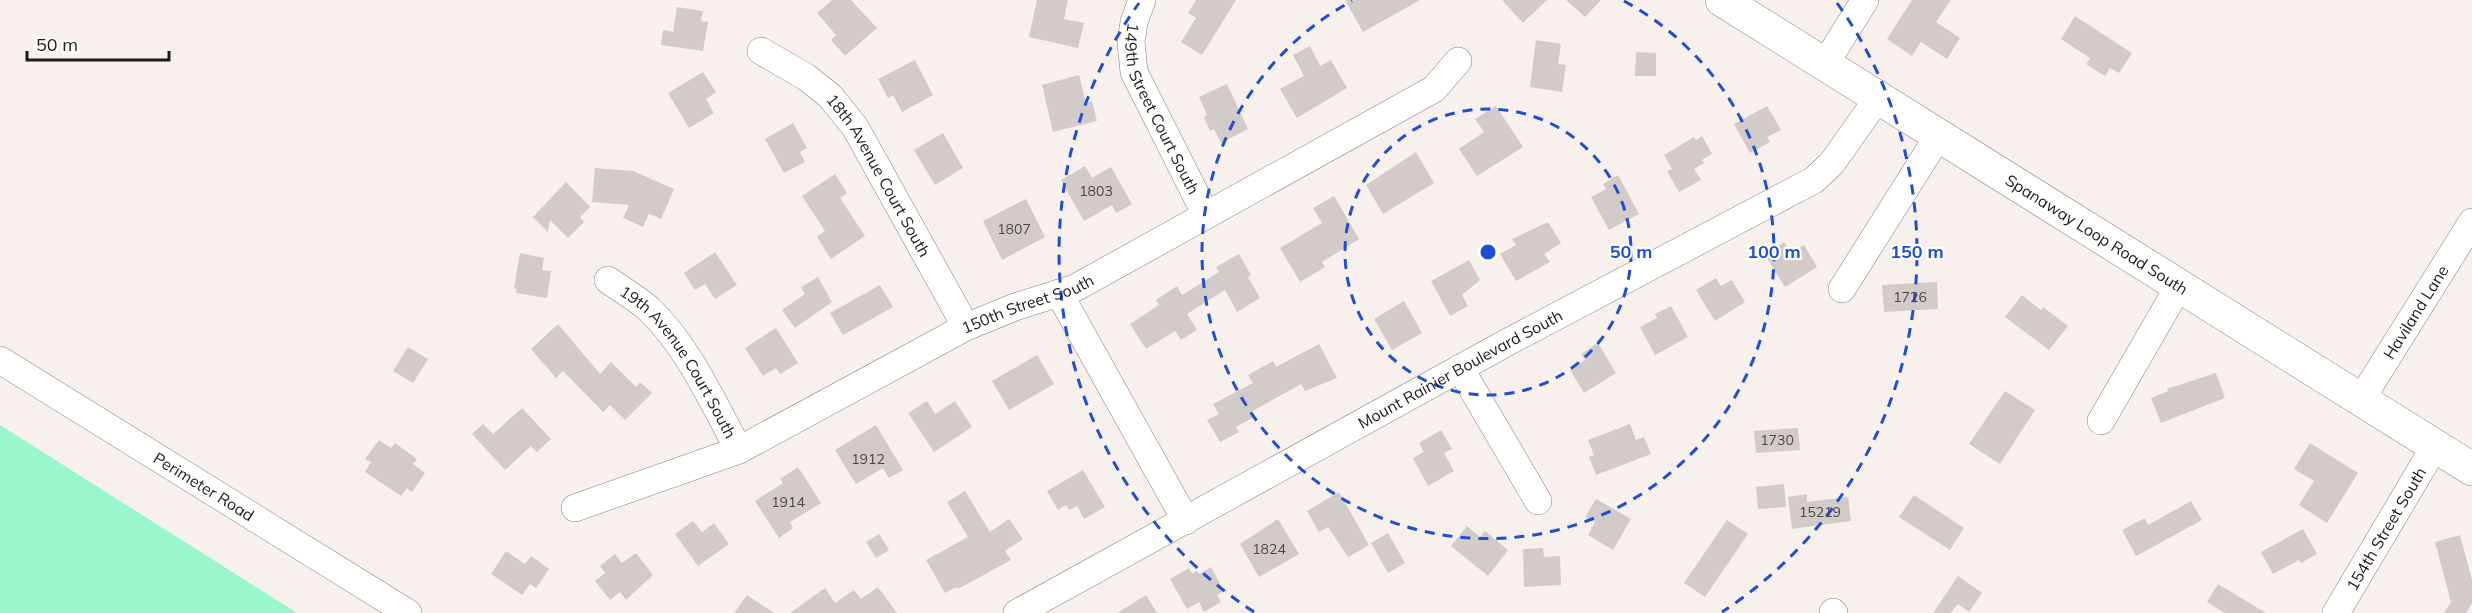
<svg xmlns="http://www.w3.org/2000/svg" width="2472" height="613" font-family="Mulish,sans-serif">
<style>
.green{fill:#9af6cb}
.building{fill:#d3cbc8}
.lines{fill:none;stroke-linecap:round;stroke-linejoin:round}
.minor-casing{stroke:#88827e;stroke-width:28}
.major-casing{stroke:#88827e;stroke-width:34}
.minor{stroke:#fff;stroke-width:27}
.major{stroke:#fff;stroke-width:33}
.ring{fill:none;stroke:#1d4ed8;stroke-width:3;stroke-dasharray:10 8}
.labels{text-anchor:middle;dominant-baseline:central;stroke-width:4.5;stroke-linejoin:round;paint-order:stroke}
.number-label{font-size:14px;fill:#4b4746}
.street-label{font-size:16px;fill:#1e1b1a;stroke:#fff}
.centre{fill:#1d4ed8;stroke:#fff;stroke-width:3}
.ring-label{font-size:18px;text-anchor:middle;font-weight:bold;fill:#1d4ed8;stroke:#fff;stroke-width:4.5;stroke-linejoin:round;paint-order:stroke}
</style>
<rect width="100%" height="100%" fill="#f7f0ec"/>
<path class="green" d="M0 425 297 613H0Z"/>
<path class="building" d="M832 0H851L877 28 845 56 831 40 836 35 817 13Z
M1037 0H1068L1064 19 1084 23 1078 48 1029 37Z
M1196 0H1236L1202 55 1181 42 1196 18 1188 13Z
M1345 0H1420L1363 32Z
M1502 0H1547L1523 23Z
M1566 0H1601L1585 17Z
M1912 0H1951L1936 22 1960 38 1947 59 1921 42 1912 56 1887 39Z
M677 7 703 11 701 21 708 22 703 51 661 45 663 30 673 32Z
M2075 16 2132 53 2119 73 2110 68 2105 76 2086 64 2090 58 2061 39Z
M1536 40 1561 44 1558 64 1566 65 1562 92 1530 87Z
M1310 46 1320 66 1331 60 1347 88 1297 118 1280 89 1304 76 1293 55Z
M1636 52 1656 53V76H1635Z
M915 60 933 95 902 112 893 95 888 98 878 79Z
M703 72 716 92 706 99 714 113 689 128 668 93Z
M1079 75 1086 103 1092 101 1097 121 1053 132 1042 85Z
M1227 84 1248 129 1221 143 1214 129 1210 131 1204 117 1207 115 1199 97Z
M1496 106 1523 147 1477 176 1459 149 1484 132 1475 119Z
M1767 106 1781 130 1767 137 1770 142 1750 153 1734 124Z
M793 123 807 148 800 152 805 162 784 173 765 139Z
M943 133 963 168 935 185 914 150Z
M1702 136 1712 154 1702 160 1704 163 1694 169 1701 180 1679 192 1667 171 1672 169 1664 155 1694 137 1696 140Z
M1416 152 1434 183 1383 214 1366 185Z
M1085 166 1092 178 1111 167 1132 204 1116 213 1112 205 1084 221 1061 180Z
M595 168 633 171 674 189 661 219 649 214 643 227 623 218 629 205 592 202Z
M835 174 847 193 840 198 865 236 831 259 817 237 825 231 802 196Z
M1618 175 1639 214 1609 230 1591 197 1606 189 1603 184Z
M566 182 590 207 580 217 584 222 568 238 550 220 548 232 533 217Z
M1334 196 1359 239 1322 262 1325 267 1300 282 1280 248 1322 223 1313 208Z
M1026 199 1045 237 1002 260 983 221Z
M1548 222 1561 243 1544 254 1550 262 1516 281 1500 254 1516 245 1512 239Z
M1784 242 1791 253 1804 245 1817 267 1785 287 1765 255Z
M715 252 737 285 715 299 705 284 695 290 684 273Z
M520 253 544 258 542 270 551 271 547 298 516 293 517 289 514 288Z
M1239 254 1251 275 1248 277 1260 298 1237 312 1225 290 1187 314 1197 330 1181 340 1175 331 1146 349 1130 324 1159 305 1156 300 1177 286 1182 295 1219 272 1216 267Z
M1469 260 1480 280 1462 295 1468 306 1450 316 1431 281Z
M818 277 832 302 795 328 782 310 805 294 801 287Z
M1716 278 1721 286 1732 280 1745 302 1715 321 1696 290Z
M1937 282 1938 309 1884 312 1882 285Z
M880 285 893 307 843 335 830 313Z
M2022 295 2041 310 2043 307 2068 326 2049 350 2005 317Z
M1404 301 1422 333 1392 350 1374 319Z
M1671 306 1688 337 1655 355 1640 327 1657 318 1655 314Z
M558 324 600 374 611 362 636 387 640 382 652 393 625 420 610 405 603 412 563 371 556 378 531 349Z
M776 328 798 363 780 374 776 368 763 376 745 348Z
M1598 343 1616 373 1584 393 1570 370 1585 360 1581 354Z
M1319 344 1337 378 1305 391 1301 384 1251 412 1254 417 1236 427 1239 432 1220 442 1207 420 1219 414 1213 404 1253 383 1248 375 1273 361 1276 367Z
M408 347 428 359 413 383 393 371Z
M1037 355 1054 384 1009 410 992 381Z
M2216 373 2225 398 2161 423 2151 398 2168 391 2167 389Z
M2005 391 2035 410 2000 464 1969 444Z
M927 401 935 414 955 401 972 427 934 452 908 413Z
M522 408 551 439 537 452 531 446 505 470 472 434 483 424 493 434Z
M1630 424 1636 440 1644 437 1651 454 1596 475 1589 457 1594 455 1588 440Z
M876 425 903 470 889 478 883 468 856 484 835 450Z
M1798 428 1800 450 1756 453 1754 431Z
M1441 430 1452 449 1444 453 1454 471 1428 486 1413 458 1424 452 1419 443Z
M379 440 391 448 395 443 417 459 413 464 425 473 412 492 407 488 401 496 365 472 371 462 365 459Z
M2310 443 2358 473 2327 523 2299 505 2314 481 2294 469Z
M798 467 821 503 790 522 793 528 779 538 755 501 783 483 780 479Z
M1083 470 1105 507 1084 519 1077 506 1069 510 1066 505 1058 510 1047 491Z
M1784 484 1786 507 1758 509 1756 487Z
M965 491 990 532 1009 519 1023 539 1005 551 1011 560 958 589 957 587 945 593 926 560 968 537 947 502Z
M1339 492 1369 545 1348 557 1328 527 1319 532 1307 511Z
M1807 494V502L1848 497 1851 521 1792 529 1788 497Z
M1914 495 1964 528 1950 550 1899 517Z
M1596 499 1631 519 1613 550 1588 535 1595 522 1585 517Z
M2191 501 2202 520 2136 556 2122 530 2145 518 2148 525Z
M1278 519 1299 554 1259 577 1240 544Z
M1727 520 1748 534 1705 597 1684 583Z
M693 521 702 532 714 523 729 544 698 566 675 534Z
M1467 526 1480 537 1485 531 1508 550 1488 576 1451 546Z
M2303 529 2317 554 2301 563 2299 560 2273 574 2261 552Z
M1388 533 1405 563 1388 573 1371 543Z
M879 534 889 550 876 558 866 542Z
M2460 535 2472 580V603L2466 613H2444L2451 602 2435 542Z
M1543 548 1544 557 1560 556 1561 585 1524 587 1523 549Z
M506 551 525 564 531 556 549 569 536 588 530 584 522 595 491 574Z
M636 553 653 575 626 600 620 592 610 600 595 581 605 573 600 566 615 554 622 563Z
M1211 567 1224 591 1217 595 1221 602 1204 612 1199 602 1187 609 1170 579 1189 568 1192 574 1197 571 1199 574Z
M1958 576 1982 593 1969 612 1958 604 1950 613H1933Z
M2218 584 2266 613H2225L2207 602Z
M878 587 897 613H790L825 588 835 603 854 590 861 599Z
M747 595 774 613H734Z
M1146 595 1157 613H1117Z"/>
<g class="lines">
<defs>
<g id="minor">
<path id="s1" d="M1142 0 1134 22 1131 42 1134 72 1206 215"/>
<path id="s2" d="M761 51 806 77 830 96 855 127 966 327"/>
<path d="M1825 64 1865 0"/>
<path id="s3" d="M608 280C622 290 638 299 650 310 689 348 713 403 739 450"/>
<path d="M1842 289 1939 135"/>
<path d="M1059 293 1186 521"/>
<path id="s4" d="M0 360 408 613"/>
<path d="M1460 368 1538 501"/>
<path id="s5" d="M2360 401 2472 222"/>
<path d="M2101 421 2179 286"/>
<path id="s6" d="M575 508 739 450 966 327 1015 307 1075 288 1434 89 1458 61"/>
<path d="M1833 612 1834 613"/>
<path id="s7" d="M1017 613 1506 343 1814 180 1832 163 1878 98"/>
<path id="s8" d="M2336 613 2435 446"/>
</g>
<g id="major">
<path id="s9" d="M1722 0 2472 469"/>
</g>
</defs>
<use href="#minor" class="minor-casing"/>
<use href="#major" class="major-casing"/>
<use href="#minor" class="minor"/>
<use href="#major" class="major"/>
</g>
<g class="ring">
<circle cx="1488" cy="252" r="143"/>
<path d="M1624 1A286 286 0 1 1 1352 1"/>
<path d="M1254 612A429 429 0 0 1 1139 3M1837 3A429 429 0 0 1 1722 612"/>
</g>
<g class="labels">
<g class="number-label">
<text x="1096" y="191">1803</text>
<text x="1014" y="229">1807</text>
<text x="1910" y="297">1726</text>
<text x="1777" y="440">1730</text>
<text x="868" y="459">1912</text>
<text x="788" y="502">1914</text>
<text x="1820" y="512">15219</text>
<text x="1269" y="549">1824</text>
</g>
<g class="street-label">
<text stroke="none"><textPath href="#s1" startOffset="117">149th Street Court South</textPath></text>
<text stroke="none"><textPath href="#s2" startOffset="176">18th Avenue Court South</textPath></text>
<text stroke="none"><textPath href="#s9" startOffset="442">Spanaway Loop Road South</textPath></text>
<text stroke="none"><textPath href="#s6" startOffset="498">150th Street South</textPath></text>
<text stroke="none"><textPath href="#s5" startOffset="105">Haviland Lane</textPath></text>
<text stroke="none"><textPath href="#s3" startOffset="110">19th Avenue Court South</textPath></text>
<text stroke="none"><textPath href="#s7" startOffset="506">Mount Rainier Boulevard South</textPath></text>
<text stroke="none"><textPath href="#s4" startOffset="240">Perimeter Road</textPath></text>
<text stroke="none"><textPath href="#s8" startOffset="98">154th Street South</textPath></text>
</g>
</g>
<circle cx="1488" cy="252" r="9" class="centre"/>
<g class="ring-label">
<text x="1631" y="258">50 m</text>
<text x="1774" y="258">100 m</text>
<text x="1917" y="258">150 m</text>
</g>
<path d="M27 51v9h142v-9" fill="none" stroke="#1e1b1a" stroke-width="3"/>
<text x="36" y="51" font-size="18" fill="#1e1b1a" stroke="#ffffff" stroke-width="4.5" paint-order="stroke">50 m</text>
</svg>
